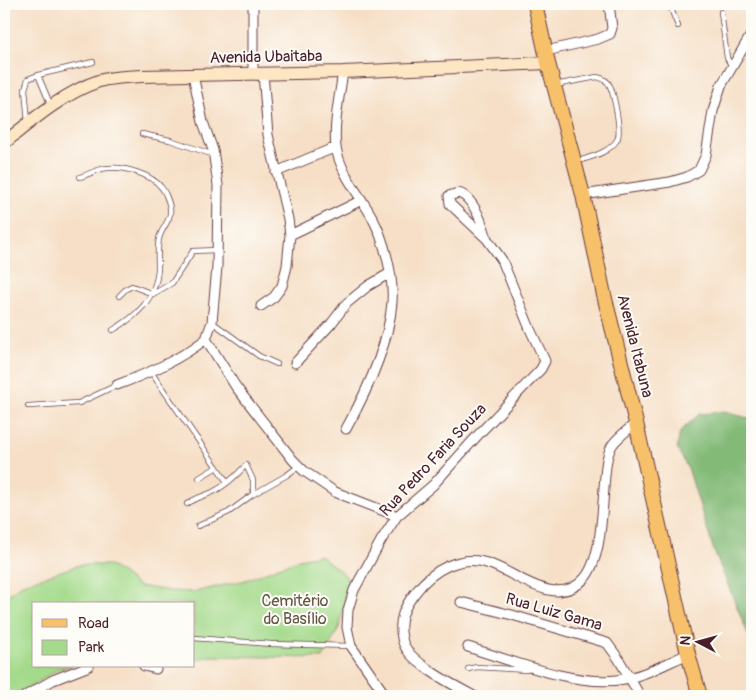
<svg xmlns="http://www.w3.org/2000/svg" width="756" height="700" font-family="Pangolin,sans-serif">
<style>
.green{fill:#a4da8b;stroke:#777c5b}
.forest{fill:#83ba77;stroke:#666c51}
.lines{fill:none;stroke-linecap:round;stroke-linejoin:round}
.service-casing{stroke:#643c42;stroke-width:6}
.minor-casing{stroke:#643c42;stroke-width:11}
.secondary-casing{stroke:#643c42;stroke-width:14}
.primary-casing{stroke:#643c42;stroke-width:16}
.service{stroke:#fff;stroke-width:4.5}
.minor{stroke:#fff;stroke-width:9}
.secondary{stroke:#fce6c4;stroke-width:12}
.primary{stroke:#f7c06b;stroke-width:14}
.labels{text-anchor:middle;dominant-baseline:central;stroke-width:4;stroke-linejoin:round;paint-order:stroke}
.street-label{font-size:16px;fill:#4a1f2b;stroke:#fdfcf7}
.park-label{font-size:16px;fill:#655748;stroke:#fdfcf7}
</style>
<rect width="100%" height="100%" fill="#fdfcf7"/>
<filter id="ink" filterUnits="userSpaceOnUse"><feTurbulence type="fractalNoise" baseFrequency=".02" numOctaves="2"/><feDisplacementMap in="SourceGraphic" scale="10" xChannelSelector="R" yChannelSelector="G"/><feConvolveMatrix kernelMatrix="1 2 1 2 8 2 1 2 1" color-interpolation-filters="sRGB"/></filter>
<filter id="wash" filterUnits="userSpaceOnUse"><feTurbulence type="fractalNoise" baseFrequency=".0096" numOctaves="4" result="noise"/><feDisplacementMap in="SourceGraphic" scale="20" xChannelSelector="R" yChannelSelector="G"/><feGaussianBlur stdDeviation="1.12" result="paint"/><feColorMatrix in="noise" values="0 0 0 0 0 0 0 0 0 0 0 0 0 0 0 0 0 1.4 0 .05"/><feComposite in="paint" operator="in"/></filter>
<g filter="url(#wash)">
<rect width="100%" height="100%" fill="#f6dfc6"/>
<path class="green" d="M320 555 345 575 349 583 339 628 323 658 211 656 194 660V604H34V666H72C67 667 61 668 57 670 40 679 24 696 4 696V598L22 584 79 565H108L122 573 138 586 171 591 195 592 246 580 299 559Z"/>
<path class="forest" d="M725 412 752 419V644L714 551 689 471 677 448 680 432 699 414Z"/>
</g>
<g filter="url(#ink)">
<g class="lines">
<defs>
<path id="service" d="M669 4 678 26
M721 12 727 58 732 67
M38 75 51 106
M555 85 597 77C602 78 608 81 610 86 614 95 622 132 617 140 609 153 590 157 576 162
M28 122 25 89 28 79 38 75 93 62
M142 134 170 140 214 155
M80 177C90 174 99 168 109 168 124 166 152 175 161 187 165 191 169 202 170 208 172 220 161 228 159 239 157 249 158 260 158 269 156 299 137 316 113 330
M119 296 126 289 132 286 153 294 172 283 193 251 217 250
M212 322 259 356 277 364
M151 372 227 482
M28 406 79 403 117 385
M199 478 217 467
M187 504C195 498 204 496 213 492 225 486 237 475 246 465L253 480V494
M198 526 229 512 252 495 287 475 299 466
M194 638 271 644 351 646
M468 669 477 667 527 670"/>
<path id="minor" d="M253 4V73
M546 51 598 39 610 34 612 28 609 4
M343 72C340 93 333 126 336 147 340 173 360 195 372 217 384 239 394 277 392 302 389 344 366 393 346 429
M193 75 203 122 213 150 218 185 217 267 212 322 206 339 236 387 293 460 304 471 335 492 397 516
M276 172 336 147
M583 195 670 182 687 177 699 170 706 155 713 111 721 86 752 33
M290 235 362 200
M261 306 274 297 282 286 287 266 290 235 288 219 268 135 263 73
M295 363 331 324 347 303 368 286 390 273
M117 385C149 373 179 360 206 339
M461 602 512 615 607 643 618 658 640 696
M468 647C512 661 579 688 624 679 646 675 667 663 688 654
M144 666 156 669
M25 696 53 680 89 666
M386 696 351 646 347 627 348 610 354 590 382 539 397 516 433 485 478 435 541 369 545 361 530 329 502 260 487 239 450 204 449 196 458 193C473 196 483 225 487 239
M474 696C457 687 441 679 425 667 416 660 404 651 402 638 398 620 404 607 415 593 432 570 461 553 490 564 518 574 556 609 584 579 603 558 602 504 605 476 606 465 607 453 613 444 619 436 629 429 636 423"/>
<path id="secondary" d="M4 143C31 121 65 92 99 81 112 77 128 77 142 76L343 72 548 63"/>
<path id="primary" d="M535 4 548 63 583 195 604 295 636 423 688 654 700 696"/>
</defs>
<use href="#service" class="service-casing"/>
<use href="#minor" class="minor-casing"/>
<use href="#secondary" class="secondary-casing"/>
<use href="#primary" class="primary-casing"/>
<use href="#service" class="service"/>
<use href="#minor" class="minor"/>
<use href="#secondary" class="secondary"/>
<use href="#primary" class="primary"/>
</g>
</g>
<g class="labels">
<g class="street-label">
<text transform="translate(266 57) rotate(-1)">Avenida Ubaitaba</text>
<text transform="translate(635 346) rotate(76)">Avenida Itabuna</text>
<text transform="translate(433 460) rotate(-47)">Rua Pedro Faria Souza</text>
<text transform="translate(554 612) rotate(16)">Rua Luiz Gama</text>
</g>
<g class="park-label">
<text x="295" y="601">Cemitério<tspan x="295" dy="18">do Basílio</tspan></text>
</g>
</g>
<rect width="756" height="700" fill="none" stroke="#fdfcf7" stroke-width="20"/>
<rect x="32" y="602" width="162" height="65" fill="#fdfcf7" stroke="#b5a4a5"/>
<rect x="42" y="619" width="25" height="8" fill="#f7c06b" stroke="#b5a4a5"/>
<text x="78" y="628" font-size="15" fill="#4a1f2b">Road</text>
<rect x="42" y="640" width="25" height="15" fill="#a4da8b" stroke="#b5a4a5"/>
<text x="78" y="652" font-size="15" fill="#4a1f2b">Park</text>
<g transform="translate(698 642) rotate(276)" stroke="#fdfcf7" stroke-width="4" paint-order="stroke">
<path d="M0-4L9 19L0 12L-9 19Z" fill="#4a1f2b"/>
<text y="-8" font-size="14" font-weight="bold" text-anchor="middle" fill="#4a1f2b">N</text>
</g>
</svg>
